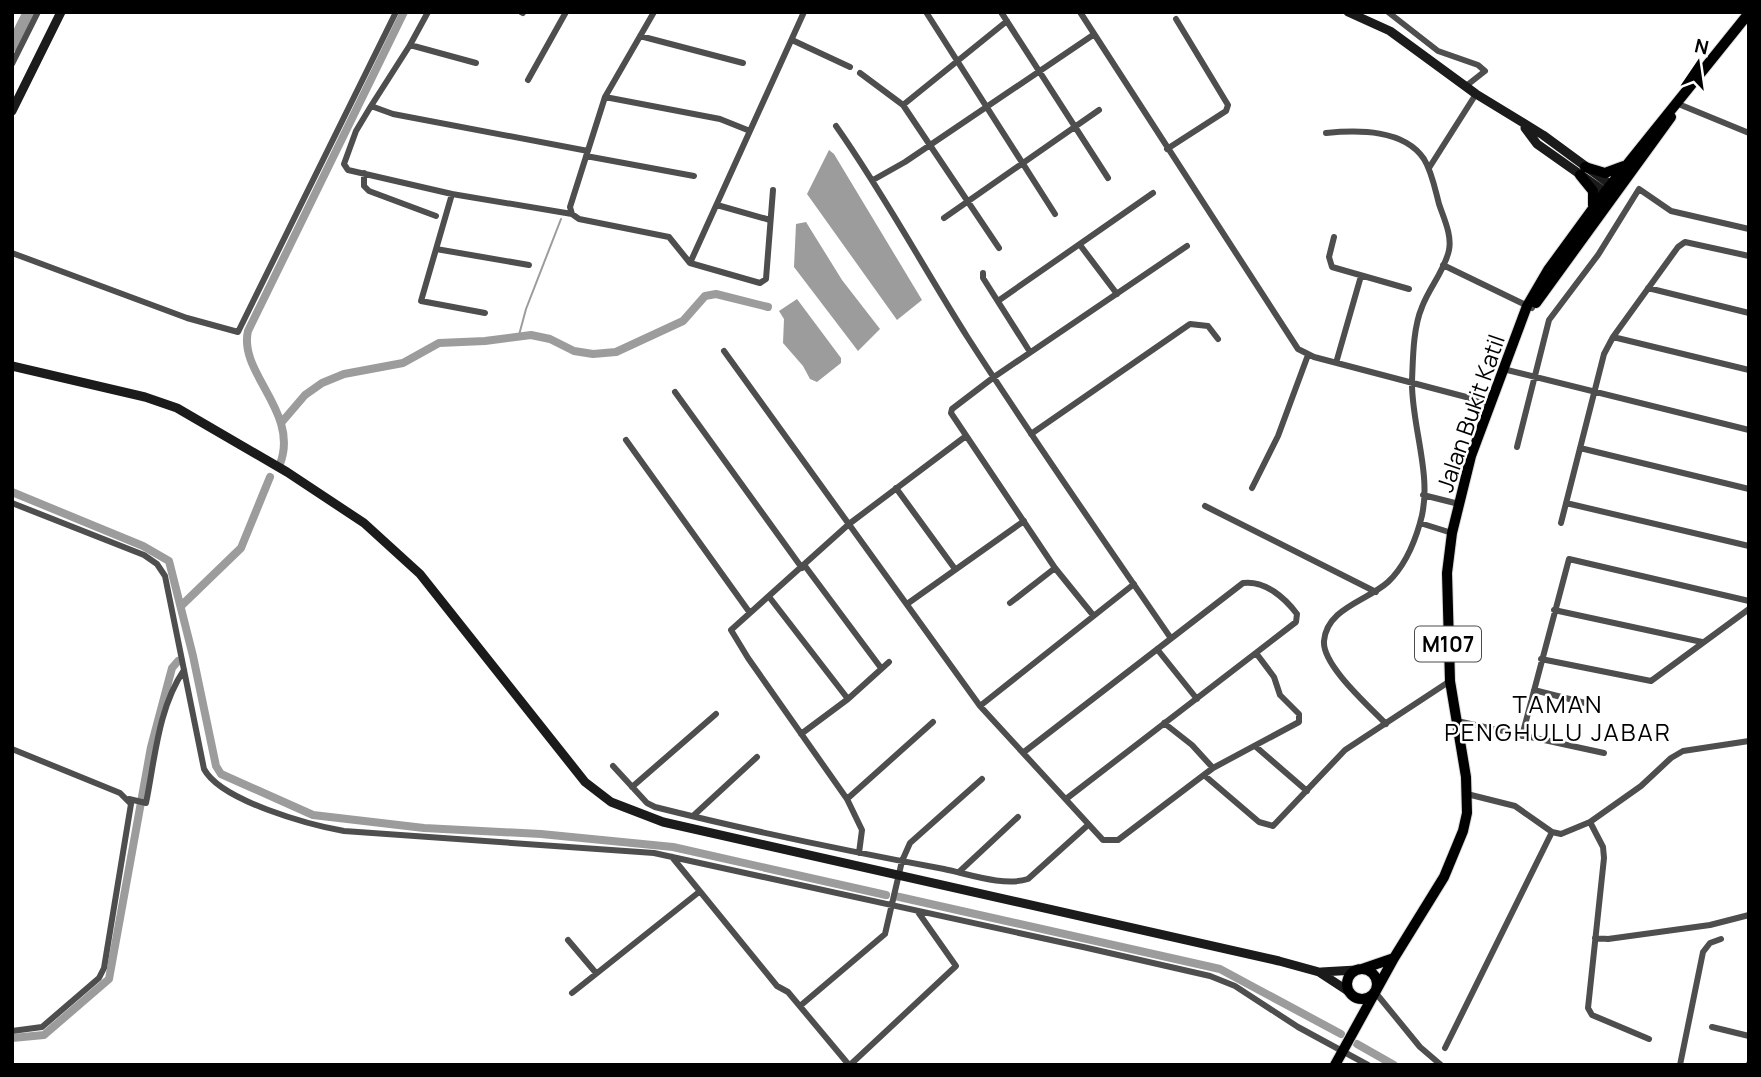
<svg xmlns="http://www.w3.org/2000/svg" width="1761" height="1077" font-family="Manrope,sans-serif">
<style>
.water{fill:#9c9c9c}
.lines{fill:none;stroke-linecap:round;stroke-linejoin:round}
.stream{stroke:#9c9c9c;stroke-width:2}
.canal{stroke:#9c9c9c;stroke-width:8}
.river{stroke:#9c9c9c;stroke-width:12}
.primary-casing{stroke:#dbdbdb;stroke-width:12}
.street{stroke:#4e4e4e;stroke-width:6}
.secondary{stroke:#1b1b1b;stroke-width:9}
.primary{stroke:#000;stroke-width:10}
.labels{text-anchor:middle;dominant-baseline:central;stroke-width:5;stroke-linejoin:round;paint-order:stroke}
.shield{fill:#fff;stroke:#4c4c4c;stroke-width:2}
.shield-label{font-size:21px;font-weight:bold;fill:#000}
.street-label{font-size:23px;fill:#000;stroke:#fff}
.neighbourhood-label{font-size:24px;letter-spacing:2px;fill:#000;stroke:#fff}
</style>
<rect width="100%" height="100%" fill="#fff"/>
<path class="water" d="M829 150 834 154 922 300 897 320 807 194Z
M806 222 842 280 880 329 858 351 794 267 796 224Z
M797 299 841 358V363L817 382 810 379 803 366 783 343 784 319 779 311Z"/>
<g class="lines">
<path class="stream" d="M519 335 526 309 561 219"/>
<path class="canal" d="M281 423 305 395 322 383 344 374 403 363 439 343 485 341 531 335 550 339 574 351 593 354 616 352 683 321 705 296 716 294 768 307
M280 464C300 412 238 373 248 331L404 12
M12 492 143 546 169 561 193 656 216 766 221 774 313 815 424 828 541 834 673 847 886 895
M181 606 241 548 270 477
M895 896 1220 969 1341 1034
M12 1038 44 1035 109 979 151 747 172 668 178 661
M1357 1044 1394 1065"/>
<path class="river" d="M12 46 29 12"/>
<defs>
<path id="primary" d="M1585 167 1605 173 1624 166
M1580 175 1593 191V205
M1536 303 1671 117
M1347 984a15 15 0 1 1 30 0a15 15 0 1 1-30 0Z
M1362 969 1394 958
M1335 1065 1394 958 1444 877 1463 831 1467 813 1466 777 1450 681 1447 573 1452 533 1471 456 1527 306 1548 270 1605 192 1749 13"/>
</defs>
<use href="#primary" class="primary-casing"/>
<path class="street" d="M428 12 410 45 476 63
M521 12 523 13
M926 12 1055 214
M1001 12 1108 178
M1080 12 1298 349 1314 357 1489 403
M1388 12 1438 51 1478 65 1485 71 1466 86
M640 36 743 63
M792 40 850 67
M410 45 371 106 393 114 588 151
M12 64 38 12
M860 73 903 105 999 248
M528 80 566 12
M605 97 720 119 750 131
M1676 103 1749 133
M903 105 1007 21
M371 106 356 131 344 164 348 170 452 194 572 214 579 219 669 237 690 263 760 283 766 279 773 190
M836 126C884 194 923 267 968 338 1033 439 1102 538 1170 637
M1326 133C1358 130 1404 129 1424 159 1432 172 1435 189 1439 204 1444 219 1452 235 1449 250 1445 270 1429 288 1422 307 1413 328 1413 358 1412 381 1411 426 1434 478 1420 523 1414 544 1405 566 1388 582 1367 601 1327 608 1324 641 1322 665 1369 706 1386 724
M1167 149 1226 111 1228 105 1176 19
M586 156 694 176
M1429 168 1476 94
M364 173V186L369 191 436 216
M873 180 905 162 1093 35
M452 194 421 301 485 313
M717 205 770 220
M572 214 570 207 605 97 654 12
M944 218 1099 110
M1334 237 1329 257 1332 267 1409 289
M1080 245 1117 294
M436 249 529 265
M12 253 187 318 238 332 396 12
M690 263 804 12
M1443 265 1532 308
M983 273V278L1030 352
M1648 288 1749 313
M998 301 1153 193
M1613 337 1749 370
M724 351 980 706 1103 840H1118L1213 768 1299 722V714L1280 695 1274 677 1256 653
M1336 363 1361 276
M1503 369 1749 430
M675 392 802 568
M1031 434 1190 324 1208 326 1218 339
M626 440 750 613
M1517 447 1549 320 1598 255 1639 189 1671 211 1749 229
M1580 448 1749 489
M896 488 955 569
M1252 488 1278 436 1308 355
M1423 495 1459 504
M12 503 144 555 157 564 165 576 204 769C221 801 310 825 344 831L654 853 1083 947 1210 976 1235 986 1298 1027 1368 1065
M1566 503 1749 546
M1205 506 1376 592
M1420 523 1452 533
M1561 523 1604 354 1613 337 1678 247 1685 242 1749 256
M805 566 881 668
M770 598 848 699
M1010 603 1055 568
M907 604 1024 521
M1554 610 1702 642
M1093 615 1055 568 951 413 952 409 994 377 1187 246
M1157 649 1197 699
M1541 659 1651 681 1749 609
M1534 690 1585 703
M980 706 1134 584
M1457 721 1604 753
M1164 723 1192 745 1213 768
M801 734 848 699 889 662
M1522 736 1569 559 1749 601
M1255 746 1307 791
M12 749 120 793 131 804 104 968 99 978 42 1027 12 1031
M1024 752 1243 583C1265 580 1285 598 1297 614L1296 622 1066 799
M613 766 647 803 655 807C750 831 847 851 944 869 968 874 1005 887 1028 879L1088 825
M1204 775 1259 822 1273 826 1345 750 1450 681
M632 787 716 714
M1467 794 1515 806 1552 832 1561 834 1590 822 1641 786 1671 758 1683 751 1749 741
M129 799 146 803C155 759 158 708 184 670
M847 799 933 722
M693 816 757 757
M1590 822 1603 847 1604 858 1588 1008 1592 1015 1649 1039
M859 853 862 830 847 799 748 658 731 630 849 524 966 436
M672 857 777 986 788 992 849 1065
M959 872 1018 817
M1595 938 1608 939 1710 925 1749 915
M568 940 596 973
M1375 992 1420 1047 1441 1065
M572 993 699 892
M800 1006 885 934 902 861 910 843 982 779
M1712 1027 1749 1036
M1445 1048 1552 832
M850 1065 956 966 918 912
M1680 1065 1703 952 1710 943 1721 939
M1749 1065V1064"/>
<path class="secondary" d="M1348 12 1390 31 1476 94 1543 135 1611 185
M12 111 61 12
M1525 128 1537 144 1605 192
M12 366 145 397 177 408 287 472 364 523 420 574 585 782 611 802 663 822 1279 961 1319 972 1348 991
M1321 972 1356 970"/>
<use href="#primary" class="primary"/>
</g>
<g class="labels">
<rect class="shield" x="1415" y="626.5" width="66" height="35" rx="5"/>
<g class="shield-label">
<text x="1448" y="644">M107</text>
</g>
<g class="street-label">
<text transform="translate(1470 413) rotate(-71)">Jalan Bukit Katil</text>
</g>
<g class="neighbourhood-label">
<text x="1558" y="703">TAMAN<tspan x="1558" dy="28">PENGHULU JABAR</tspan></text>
</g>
</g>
<rect width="1761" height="1077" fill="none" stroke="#000000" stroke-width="28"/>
<g transform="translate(1698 63) rotate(13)" stroke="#ffffff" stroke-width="5" paint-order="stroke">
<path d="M0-5L12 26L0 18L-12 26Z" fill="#000000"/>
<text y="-10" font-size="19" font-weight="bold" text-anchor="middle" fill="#000000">N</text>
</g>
</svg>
